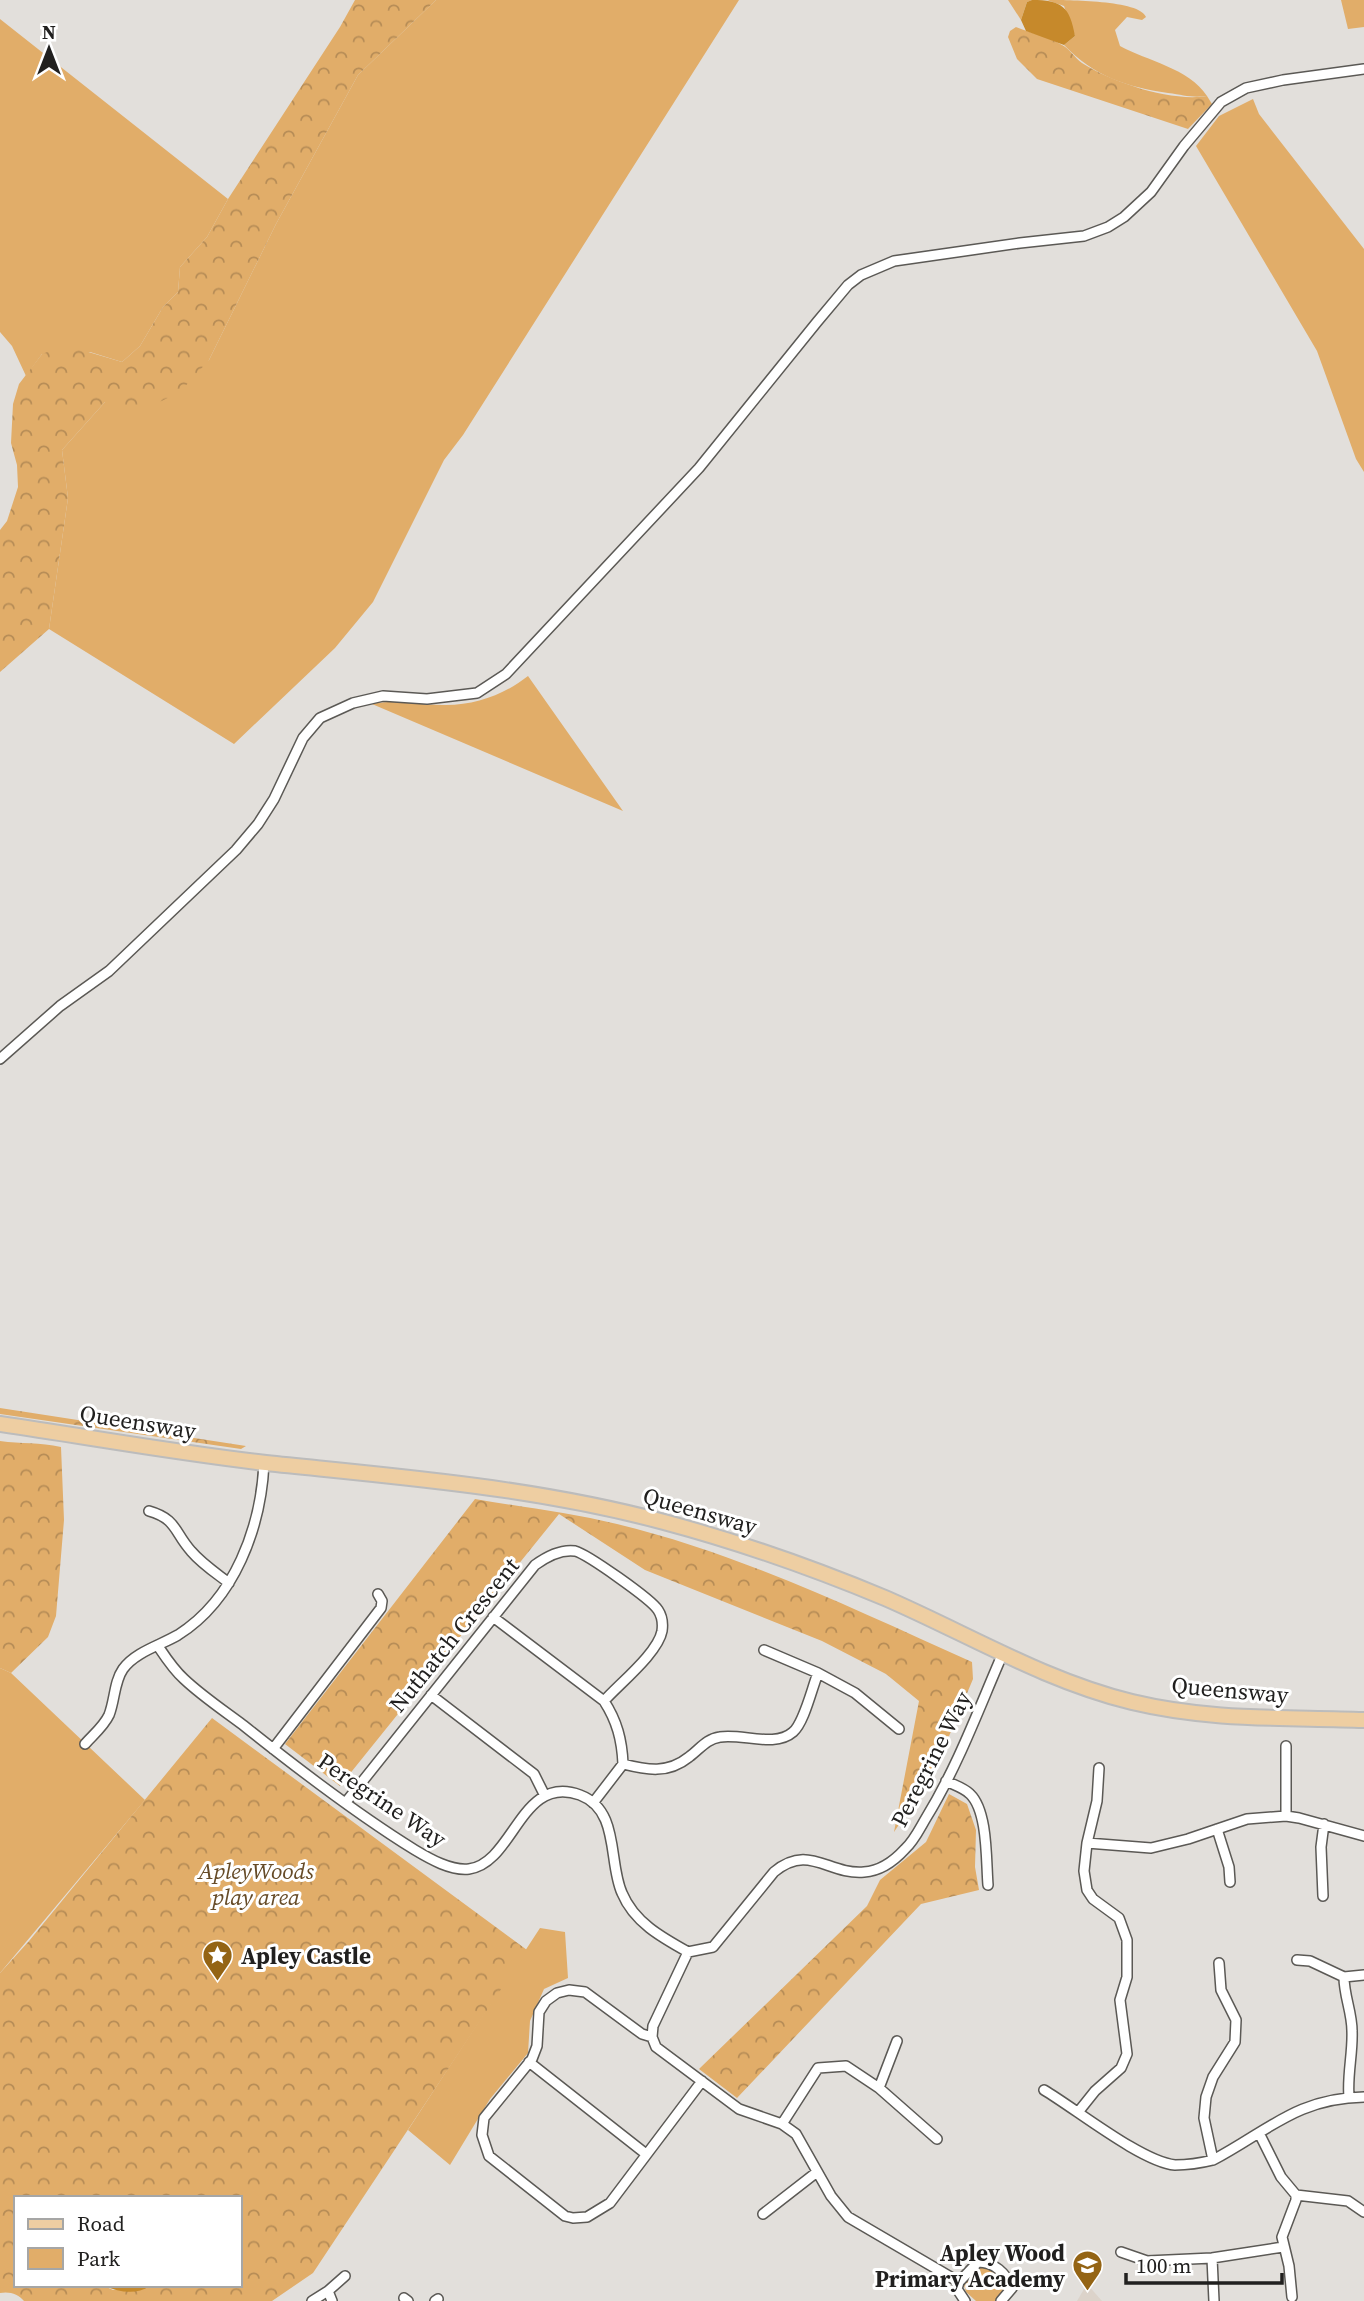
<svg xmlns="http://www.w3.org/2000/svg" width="1364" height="2301" font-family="'Source Serif 4',serif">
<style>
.built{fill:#dcd3ca}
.green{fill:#e1ad69}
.forest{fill:url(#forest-crowns);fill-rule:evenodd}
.water{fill:#c6892b}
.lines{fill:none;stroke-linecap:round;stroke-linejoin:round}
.street-casing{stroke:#5b5955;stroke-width:12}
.primary-casing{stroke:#bcbcbc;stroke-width:18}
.street{stroke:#fff;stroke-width:9}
.primary{stroke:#eecea2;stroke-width:14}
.labels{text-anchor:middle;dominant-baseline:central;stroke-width:6;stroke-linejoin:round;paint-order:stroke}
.street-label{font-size:23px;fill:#21201f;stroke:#fff}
.park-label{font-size:23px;font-style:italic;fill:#664b27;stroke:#fff}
.poi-label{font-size:23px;font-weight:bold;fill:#21201f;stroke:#fff;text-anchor:start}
</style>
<defs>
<pattern id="forest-crowns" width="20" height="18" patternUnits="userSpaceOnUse" patternTransform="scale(1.75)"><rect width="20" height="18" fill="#e1ad69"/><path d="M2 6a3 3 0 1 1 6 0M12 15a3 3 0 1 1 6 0" fill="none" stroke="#b68c56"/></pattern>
</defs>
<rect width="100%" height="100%" fill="#e2dfdb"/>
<path class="built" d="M1087 2284 1102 2301H1077Z"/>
<path class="green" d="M436 0H739L463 435 444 460 373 602 335 648 234 744 49 629 68 498 62 450 105 402 209 360 276 224 358 75Z
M1008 0H1032L1027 2 1021 20Z
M1047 0C1067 0 1140 0 1146 17L1142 20 1127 17 1115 30 1120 46C1147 61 1189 68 1207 96 1191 98 1184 95 1168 93 1126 87 1094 76 1064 45L1075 36 1064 6Z
M1341 0H1364V27L1348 29Z
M0 19 228 199 207 237 180 267 178 292 163 307 140 346 122 362 90 352 42 354 26 376 12 346 0 332Z
M1253 99 1259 114 1364 249V472L1356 459 1317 351 1196 146 1219 116Z
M528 676 623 811 372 704C395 699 419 705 442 705 474 706 504 695 528 676Z
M0 1668 11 1673 145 1800 0 1973Z
M540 1928 565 1932 568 1978 544 1989 530 2021 528 2053 490 2099 450 2165 408 2130Z
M986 2265 1005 2281 1006 2287 995 2301H976L966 2292 964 2285 980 2266Z"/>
<path class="forest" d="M355 0H436L358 75 276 224 209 360 180 392 139 412 105 402 62 450 68 498 49 629 0 672V530L7 521 18 487 17 465 11 443 13 404 19 384 42 354 65 345 122 362 140 346 163 307 178 292 180 267 207 237 228 199 340 27Z
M1016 27C1031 33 1049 37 1062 45 1070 49 1075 58 1082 63 1114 83 1171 102 1207 96L1212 104 1188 129 1037 79 1017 59 1008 37 1010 31Z
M0 1408 246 1446 241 1449 0 1414Z
M0 1441C21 1444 40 1442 61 1447L64 1520 56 1616 48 1637 11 1673 0 1668Z
M475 1499C522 1507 571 1513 617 1524 741 1554 856 1610 972 1662L973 1679 934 1772 894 1832 919 1701 886 1674 822 1641 645 1570 559 1514 340 1786 285 1744Z
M212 1718 527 1950 313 2273 272 2301H24C19 2294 9 2291 0 2293V1973L29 1941ZM16 2198H240V2285H151L150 2287 113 2290 102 2285H16Z
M949 1794 967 1804 976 1830 975 1867 979 1890 921 1904 737 2098 699 2069 867 1906 880 1880 926 1842Z"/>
<path class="water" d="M1032 0C1062 0 1070 7 1075 36L1064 45 1026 31 1021 20 1027 2Z
M102 2285H151C137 2296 118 2292 102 2285Z"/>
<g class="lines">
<defs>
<path id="street" d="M0 1059 60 1006 109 971 236 850 258 824 274 799 303 738 320 718 353 703 383 696 427 699 477 693 506 674 699 468 817 322 848 285 861 275 894 261 1020 243 1084 236 1108 227 1124 217 1151 192 1184 146 1221 102 1246 88 1283 80 1364 69
M149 1511C177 1519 174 1532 191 1551 202 1564 216 1573 229 1583
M493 1617 604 1701C617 1721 622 1740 623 1764
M158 1646C166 1658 173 1669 184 1679 202 1696 223 1710 243 1725 298 1769 355 1813 415 1850 430 1859 451 1871 469 1869 514 1863 521 1773 580 1795 620 1810 608 1862 622 1893 634 1922 661 1937 688 1952L713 1947 774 1872C809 1843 828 1875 864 1872 880 1871 895 1860 905 1849 914 1841 920 1828 926 1818 958 1766 979 1708 1003 1653
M764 1650 818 1673 855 1693 899 1729
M431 1695 534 1774 545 1796
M85 1744C93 1735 104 1726 109 1715 115 1700 114 1682 123 1669 135 1652 161 1645 178 1635 235 1599 261 1527 264 1463
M273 1749 381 1608 382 1601 378 1594
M946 1781C954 1785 964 1788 970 1794 988 1811 986 1861 988 1885
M346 1802 535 1565C546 1557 560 1549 575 1551 587 1554 651 1599 658 1610 662 1616 663 1624 662 1631 658 1653 619 1684 604 1701
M593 1803 623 1764C647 1770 668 1774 689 1757 700 1749 706 1739 720 1737 741 1733 775 1748 793 1732 804 1723 812 1688 818 1673
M1286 1816V1746
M1217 1829 1229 1867 1230 1882
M1087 1843 1151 1848 1188 1839 1247 1819 1286 1816 1299 1818 1364 1836
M1323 1896 1321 1847 1324 1824
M688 1952 653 2026 652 2037 656 2047 739 2109 782 2124 796 2134 831 2196 848 2217 959 2282
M1297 1960 1310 1961 1344 1977
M652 2037 642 2034 585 1992 569 1990 557 1993 546 2001 539 2012 537 2046 532 2059 484 2118 482 2135 489 2156 565 2216 573 2218 587 2217 610 2203 702 2081
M529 2062 646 2154
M879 2088 897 2041
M1044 2090C1076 2109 1142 2162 1175 2165 1188 2165 1201 2163 1213 2160 1268 2131 1297 2098 1364 2097
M1349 2097C1347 2075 1353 2053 1352 2031 1352 2012 1344 1996 1344 1977L1364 1975
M1079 2111 1095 2091 1121 2068 1127 2054 1120 2000 1127 1977V1940L1119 1918 1093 1899 1087 1890 1084 1871 1087 1843 1097 1801 1099 1768
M782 2124 818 2068 846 2066 879 2088 937 2139
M1259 2133 1281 2177 1296 2195V2200L1282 2237 1289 2266 1292 2297
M1213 2160 1204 2118 1206 2097 1213 2077 1235 2042 1236 2020 1221 1990 1219 1963
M1296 2195 1348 2201 1364 2212
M763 2214 817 2172
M1121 2252 1147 2261 1212 2258 1283 2247
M1212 2258 1214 2301
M328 2291 332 2301
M404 2298 408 2301
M312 2301 328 2291 345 2276
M435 2301 438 2299
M965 2301 957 2289 959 2282 978 2262C994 2262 1006 2273 1012 2288L1001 2301"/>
<path id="primary" d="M0 1424C89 1437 177 1453 266 1463 400 1477 533 1487 664 1522 739 1542 813 1568 885 1598 966 1633 1045 1681 1132 1702 1211 1721 1284 1717 1364 1720"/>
</defs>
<use href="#street" class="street-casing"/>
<use href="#primary" class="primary-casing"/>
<use href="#street" class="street"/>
<use href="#primary" class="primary"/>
</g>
<defs>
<symbol id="sight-pin" viewBox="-11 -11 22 30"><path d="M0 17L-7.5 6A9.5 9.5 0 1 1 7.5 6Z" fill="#946414" stroke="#fff"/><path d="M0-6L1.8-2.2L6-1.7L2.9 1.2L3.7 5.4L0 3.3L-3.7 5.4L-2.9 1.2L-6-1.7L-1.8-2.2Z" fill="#fff"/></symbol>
<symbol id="school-pin" viewBox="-11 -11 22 30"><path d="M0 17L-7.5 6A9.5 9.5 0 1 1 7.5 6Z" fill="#946414" stroke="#fff"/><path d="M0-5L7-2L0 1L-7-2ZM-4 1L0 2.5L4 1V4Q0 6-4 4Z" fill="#fff"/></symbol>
</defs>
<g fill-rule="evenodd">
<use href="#sight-pin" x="200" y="1938" width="35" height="47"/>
<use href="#school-pin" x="1070" y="2248" width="35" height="47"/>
</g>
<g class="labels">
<g class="street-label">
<text transform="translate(138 1422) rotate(9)">Queensway</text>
<text transform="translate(700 1511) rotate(16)">Queensway</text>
<text transform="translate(454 1635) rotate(-51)">Nuthatch Crescent</text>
<text transform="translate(1230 1690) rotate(5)">Queensway</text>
<text transform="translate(931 1759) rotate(-63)">Peregrine Way</text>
<text transform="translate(382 1800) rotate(34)">Peregrine Way</text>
</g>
<g class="park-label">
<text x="256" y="1871">ApleyWoods<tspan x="256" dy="26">play area</tspan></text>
</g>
<g class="poi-label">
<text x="241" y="1956">Apley Castle</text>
<text x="1065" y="2253" text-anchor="end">Apley Wood<tspan x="1065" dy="26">Primary Academy</tspan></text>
</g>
</g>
<rect x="14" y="2196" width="228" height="91" fill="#ffffff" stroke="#a6a6a5" stroke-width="2"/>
<rect x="28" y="2219" width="35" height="10" fill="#eecea2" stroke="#a6a6a5" stroke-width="2"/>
<text x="77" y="2231" font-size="21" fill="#21201f">Road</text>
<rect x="28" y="2248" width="35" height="21" fill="#e1ad69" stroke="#a6a6a5" stroke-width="2"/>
<text x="77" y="2266" font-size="21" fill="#21201f">Park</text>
<g transform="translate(49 49)" stroke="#ffffff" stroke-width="5" paint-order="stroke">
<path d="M0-5L12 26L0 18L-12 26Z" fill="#21201f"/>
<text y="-10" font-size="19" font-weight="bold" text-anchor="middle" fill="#21201f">N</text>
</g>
<path d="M1126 2273v10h156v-10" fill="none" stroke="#21201f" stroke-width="3.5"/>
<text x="1136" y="2273" font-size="21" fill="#21201f" stroke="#ffffff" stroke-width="5" paint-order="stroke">100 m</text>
</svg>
